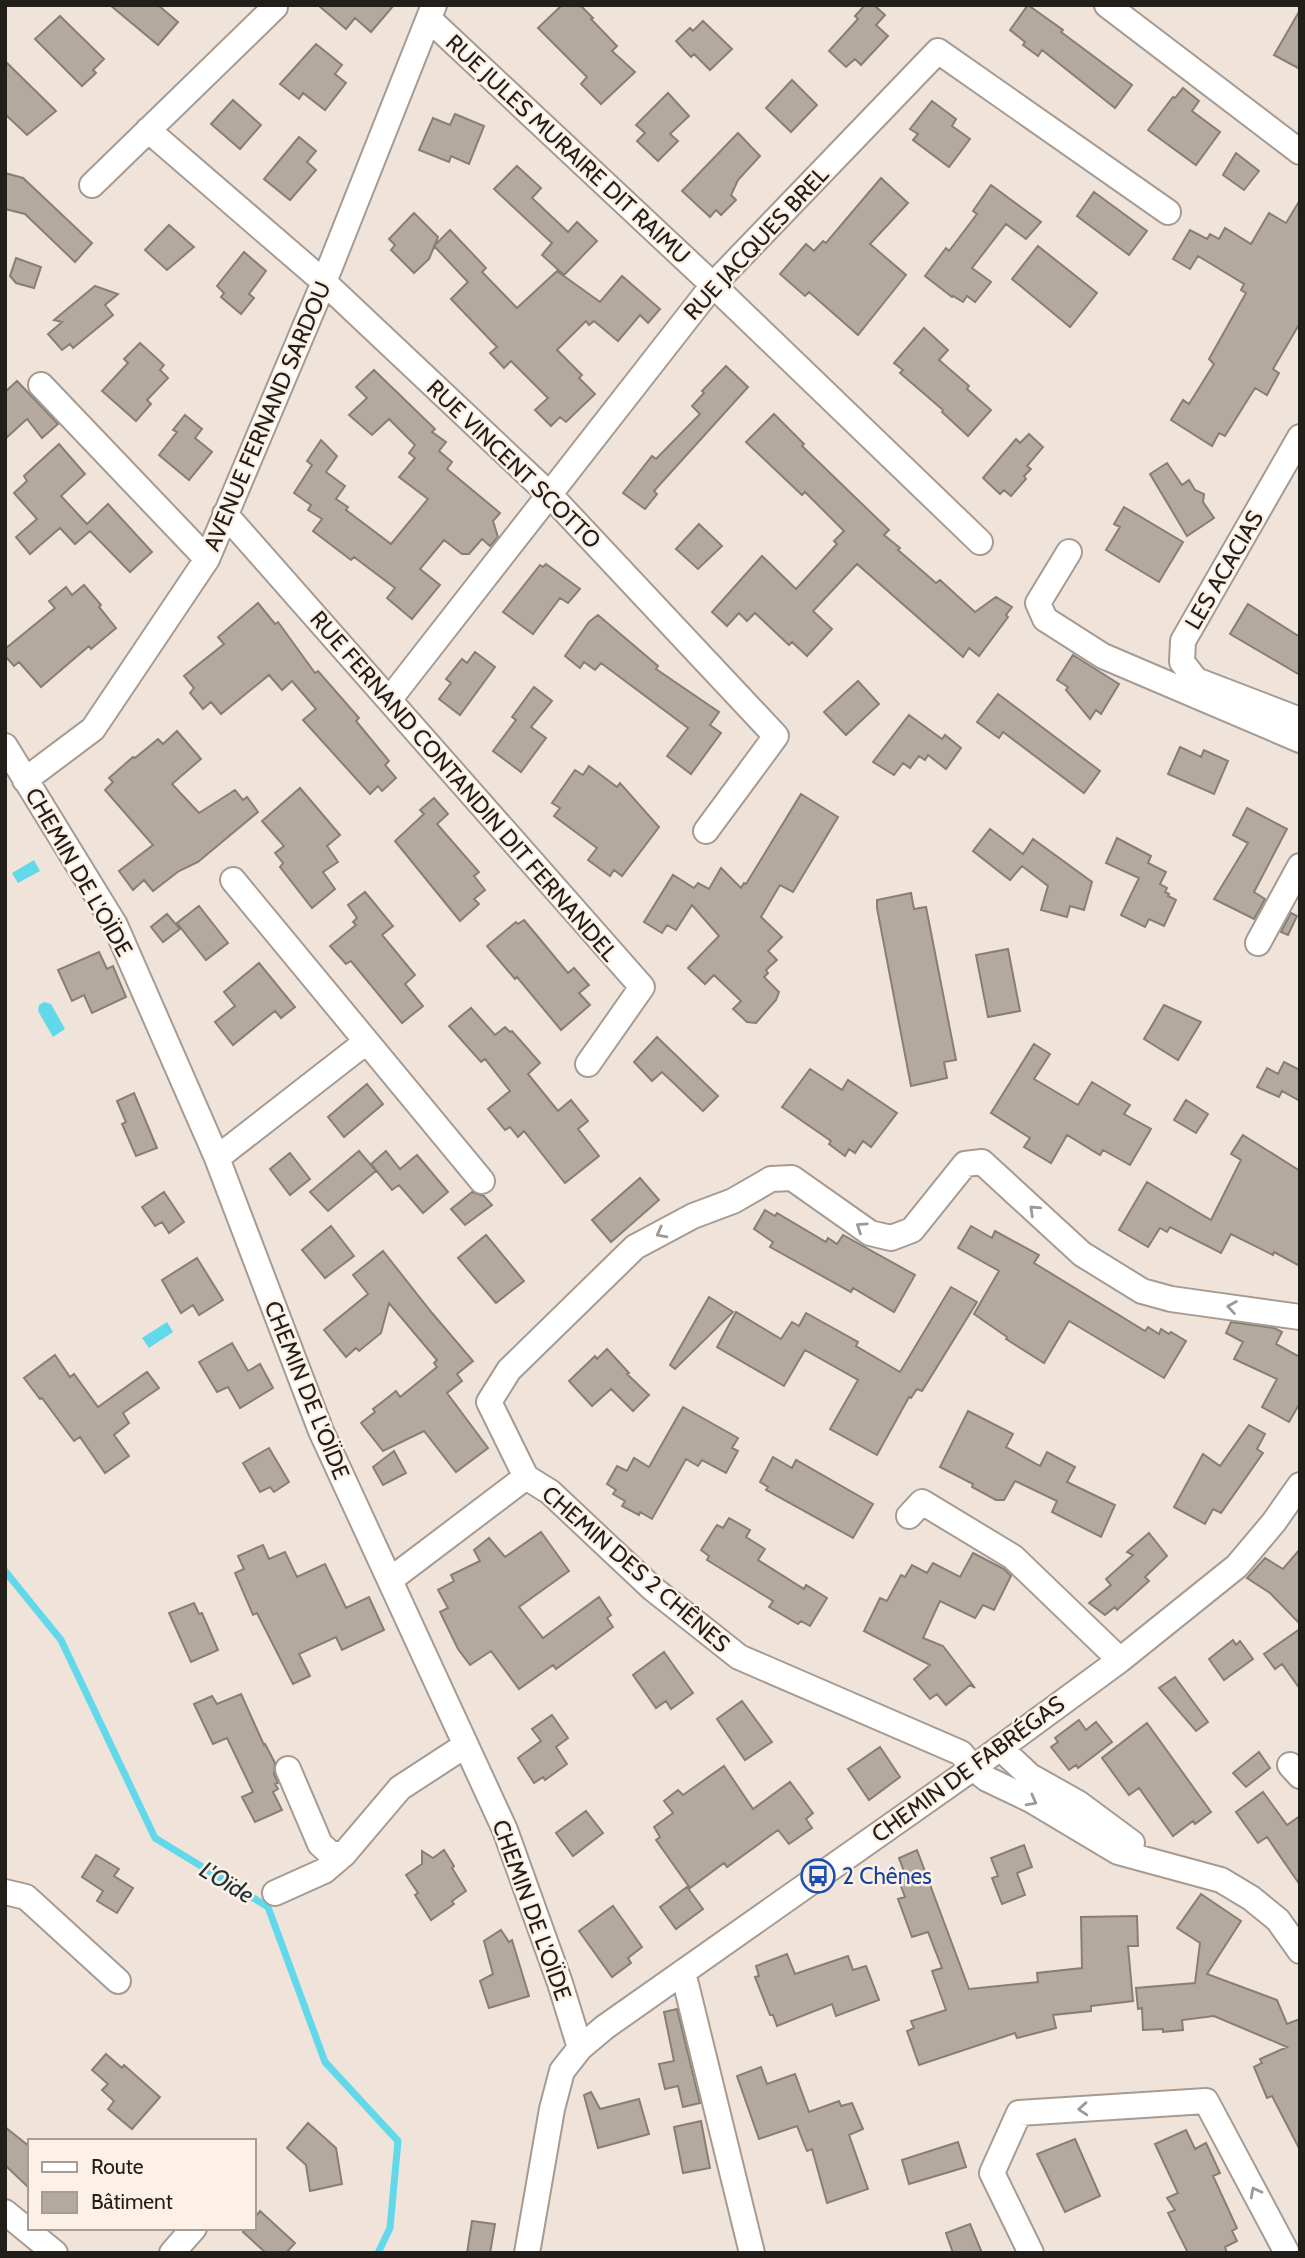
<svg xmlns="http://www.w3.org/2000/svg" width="1305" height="2258" font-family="Cabin,sans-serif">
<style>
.water{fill:#61d9ea}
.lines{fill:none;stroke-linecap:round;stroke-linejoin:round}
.stream{stroke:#61d9ea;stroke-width:7}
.building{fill:#b4a99f;stroke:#887e74;stroke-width:2}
.minor-casing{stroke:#a69b92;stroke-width:28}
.minor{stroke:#fff;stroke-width:24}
.oneway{stroke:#9c9a98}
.labels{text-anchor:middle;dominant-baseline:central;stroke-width:5;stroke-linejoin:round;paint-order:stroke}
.street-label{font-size:23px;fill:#221e1a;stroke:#fdf1e7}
.transit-label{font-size:23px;fill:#164399;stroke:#fdf1e7;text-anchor:start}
.water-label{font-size:24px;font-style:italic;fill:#1b3134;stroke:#fdf1e7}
</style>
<rect width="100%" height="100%" fill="#f0e4da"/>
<path class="water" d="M34 860 40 871 18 883 12 873Z
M44 1002 51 1004 65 1029 53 1037 38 1011 39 1005Z
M167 1322 173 1332 149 1348 142 1338Z"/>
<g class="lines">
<path class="stream" d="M5 1571 61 1640 155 1838 268 1907 325 2062 398 2141 390 2228 378 2253"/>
</g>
<path class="building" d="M110 5H158L178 22 158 45Z
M318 5H394L371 32 355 18 346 29Z
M562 5H580L593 18 591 19 617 46 612 51 635 72 601 104 581 84 587 77 538 28Z
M865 5H874L885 15 876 25 888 36 861 65 855 59 846 67 829 51 858 19 855 16Z
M1028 5 1063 30 1061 32 1132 85 1115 108 1042 50 1038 56 1023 45 1025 42 1010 30Z
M1300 10V69L1274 55Z
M60 16 104 59 93 70 96 73 82 86 35 39Z
M703 21 732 49 710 70 694 54 691 57 676 41 690 28 693 31Z
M316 44 342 65 335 74 346 83 325 110 303 93 299 99 280 84Z
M5 61 56 111 27 135 5 114Z
M792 80 817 105 791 132 766 108Z
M1183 88 1199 101 1192 111 1220 132 1196 165 1148 130 1173 97 1175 98Z
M668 93 689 116 670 134 678 141 658 161 637 141 645 133 636 125Z
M233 100 261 125 240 149 211 124Z
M932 101 956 119 952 126 970 139 949 167 913 140 918 134 910 129Z
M455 114 484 126 469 164 451 156 449 162 419 150 433 118 450 125Z
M738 133 760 156 738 180 731 195 736 200 721 215 716 210 710 217 682 191Z
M299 137 316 151 307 162 316 170 290 200 264 179Z
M1236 153 1259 171 1244 190 1223 175Z
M517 166 541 188 532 198 568 232 577 222 597 241 564 275 542 255 552 243 494 189Z
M5 173 23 178 92 243 75 262 25 214 5 209Z
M881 178 908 203 870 244 906 275 858 335 809 292 805 296 780 274 806 244 814 251 823 241 826 243Z
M991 185 1041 222 1026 239 1006 224 972 268 991 282 975 302 967 296 963 302 953 296 952 297 925 276 946 248 949 251 977 214 973 211Z
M1094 192 1147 231 1129 255 1077 216Z
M1300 200V323L1273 369 1279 373 1267 395 1255 388 1225 436 1219 433 1212 446 1171 420 1183 400 1189 404 1214 364 1209 359 1246 293 1241 290 1244 284 1198 256 1190 269 1173 259 1190 230 1207 239 1210 234 1219 239 1225 228 1251 244 1269 213 1286 223Z
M414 213 438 237 429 259 414 273 391 250 395 245 389 239Z
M169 225 194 247 167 270 145 250Z
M450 230 486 268 482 272 517 308 557 271 600 302 622 276 660 309 648 323 640 315 618 341 594 321 589 325 586 321 557 350 582 375 579 378 595 394 566 422 560 417 551 426 535 410 548 398 511 361 504 368 490 353 497 347 451 299 468 282 434 246Z
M1038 246 1097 293 1070 327 1012 279Z
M244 252 266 271 249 294 254 298 241 314 221 297 224 293 217 286Z
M16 258 41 267 34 288 16 283 10 276Z
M95 286 118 294 105 305 113 315 73 348 70 344 62 350 48 334 62 322 54 320Z
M924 328 948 350 939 360 969 386 967 389 991 410 968 436 942 412 943 410 900 373 903 370 894 363Z
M140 343 164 365 160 370 168 378 147 400 151 404 136 421 102 391 128 363 124 359Z
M726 366 748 387 654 491 657 494 645 509 623 493 652 456 656 459 700 414 692 406 704 393 702 391Z
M374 370 435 429 432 432 446 442 439 451 452 462 447 469 500 513 493 521 498 537 490 546 482 539 469 554H462L444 540 420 569 440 585 412 619 387 598 395 588 354 557 351 560 313 531 322 519 308 510 311 505 294 493 312 465 307 461 321 440 337 456 326 472 345 486 336 499 348 507 346 510 391 544 428 499 399 477 415 458 409 453 415 445 389 419 372 435 349 415 367 398 356 387Z
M17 381 58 424 42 438 27 419 5 439V392Z
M774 414 804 444 802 446 889 530 884 535 900 548 898 550 936 583 940 580 975 612 996 597 1012 607 1006 615 1008 617 979 656 969 648 963 657 857 564 813 611 832 629 807 656 792 642 789 645 755 613 747 621 739 613 727 626 712 612 762 556 796 589 837 544 834 541 844 531 805 492 802 495 746 442Z
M185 415 202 429 195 438 212 452 189 480 159 455 177 432 173 430Z
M1029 434 1043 447 1027 466 1031 469 1024 476 1026 479 1011 496 1004 490 1000 494 983 478 1016 439 1020 443Z
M59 444 85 474 61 496 87 524 108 504 152 552 130 572 90 531 75 544 60 528 30 554 16 537 37 519 14 493 27 481 24 476Z
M1167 463 1182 485 1189 480 1195 490 1204 494 1203 502 1214 518 1187 536 1150 474Z
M1124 507 1183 542 1159 582 1106 550 1120 527 1114 524Z
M699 524 722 546 698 569 676 549Z
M546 564 580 589 568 603 560 598 533 634 503 612 540 565 543 567Z
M84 585 101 605 99 607 116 628 91 649 89 646 41 687 19 662 14 666 5 656V649L55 608 49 601 66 587 72 595Z
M258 603 275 624 278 622 315 673 318 671 359 718 356 721 389 761 385 765 396 778 382 791 378 786 370 794 303 720 316 709 292 681 282 690 269 675 221 714 211 702 203 709 190 693 194 688 184 676 224 644 218 637Z
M1248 604 1300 637V675L1230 634Z
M598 615 658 666 656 669 719 712 710 725 721 733 691 774 667 756 688 728 601 663 595 670 584 662 580 668 565 656 589 622Z
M475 652 495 667 460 715 439 699 451 683 446 679 462 659 467 663Z
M1073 655 1119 684 1101 714 1096 710 1090 719 1066 690 1068 687 1057 680Z
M858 681 879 704 846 735 824 712Z
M534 687 552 701 531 727 546 738 521 772 493 751 516 720 512 717Z
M998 694 1100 771 1084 793 1003 732 999 738 977 722Z
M909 715 942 739 945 735 961 748 946 769 928 755 925 760 919 756 910 768 903 763 894 775 873 762Z
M177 731 201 759 172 784 199 813 235 790 243 800 247 797 258 812 198 862 179 871 153 891 144 880 133 890 119 871 153 845 105 790 113 782 109 778 133 757 135 758 158 739 163 744Z
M1180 747 1201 757 1204 750 1228 761 1214 794 1168 774Z
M589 766 617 787 620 783 659 827 622 876 614 870 610 876 588 860 597 848 554 816 560 808 552 803 575 770 583 775Z
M300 788 340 835 327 846 338 862 323 872 335 889 312 908 280 867 283 863 275 853 284 846 262 821Z
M801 794 838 817 793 892 780 885 761 917 782 937 768 951 777 960 766 970 768 973 764 977 779 992 776 1000 756 1023 747 1022 733 1009 741 1001 714 975 705 984 688 968 719 936 692 905 676 930 667 925 662 933 644 922 673 875 694 888 698 883 709 889 721 868 741 888 744 883 746 884Z
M434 798 448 814 437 824 479 872 474 876 485 890 474 899 479 904 460 921 395 841 424 814 420 810Z
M1247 808 1287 829 1254 892 1265 899 1254 919 1214 899 1248 843 1233 835Z
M990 829 1023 854 1033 839 1092 882 1084 910 1070 906 1067 917 1041 910 1048 886 1022 866 1010 880 973 851Z
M1117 838 1151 856 1148 863 1166 872 1160 884 1167 888 1165 892 1169 894 1168 896 1176 900 1164 926 1149 919 1145 927 1121 915 1139 878 1106 863Z
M365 892 393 926 382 935 415 975 405 984 423 1006 402 1023 351 961 346 964 330 946 356 925 353 922 357 918 348 905Z
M911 893 914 909 926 907 956 1060 944 1062 947 1078 911 1086 877 908V900Z
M199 906 228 943 206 960 177 923Z
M1291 913 1297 916 1288 935 1281 932Z
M167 914 180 929 163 942 151 927Z
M524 920 568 973 574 968 589 985 579 993 590 1005 561 1030 517 977 515 979 487 946 516 922 518 924Z
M1008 949 1020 1011 988 1017 976 955Z
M99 952 107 969 113 966 126 997 92 1013 84 995 72 1001 58 970Z
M259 963 295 1007 281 1018 275 1011 233 1045 215 1022 235 1006 224 992Z
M1164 1005 1201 1022 1178 1060 1144 1039Z
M471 1008 495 1035 505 1027 510 1032 512 1031 540 1063 528 1074 558 1111 571 1100 588 1121 578 1129 599 1156 565 1183 524 1131 518 1137 510 1127 505 1130 488 1109 510 1091 485 1059 481 1062 449 1026Z
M657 1037 718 1096 703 1111 662 1072 652 1081 634 1062Z
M1034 1044 1050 1054 1034 1079 1078 1105 1092 1082 1130 1105 1124 1114 1151 1129 1130 1165 1103 1150 1100 1155 1067 1135 1051 1163 1024 1147 1030 1138 991 1113Z
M1284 1062 1300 1070V1101L1282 1091 1279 1097 1257 1087 1267 1068 1278 1074Z
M810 1069 842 1090 848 1080 897 1113 871 1147 863 1141 855 1153 849 1149 845 1156 829 1144 831 1141 782 1107Z
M367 1084 383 1104 344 1137 328 1117Z
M134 1093 157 1148 136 1156 122 1124 126 1122 117 1101Z
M1186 1100 1208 1114 1196 1133 1174 1120Z
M1243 1135 1300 1171V1266L1274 1252 1273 1255 1231 1234 1221 1253 1170 1227 1167 1232 1160 1228 1148 1247 1119 1230 1147 1182 1211 1220 1241 1160 1231 1154Z
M359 1151 376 1171 328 1211 310 1192Z
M386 1151 400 1169 417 1155 448 1192 423 1213 399 1185 392 1190 371 1164Z
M290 1153 310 1179 290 1195 270 1169Z
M640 1178 659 1200 611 1242 592 1220Z
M164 1192 184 1222 169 1233 162 1222 155 1226 142 1207Z
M472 1192 484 1196 492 1205 465 1225 451 1209Z
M765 1210 775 1216 777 1213 826 1242 828 1238 837 1244 843 1235 915 1275 894 1312 853 1288 851 1292 770 1247 773 1242 754 1229Z
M331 1226 354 1256 325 1278 302 1250Z
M971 1226 992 1238 995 1231 1039 1255 1034 1263 1145 1331 1148 1327 1159 1334 1161 1329 1169 1334 1171 1332 1186 1341 1164 1378 1069 1321 1044 1363 1006 1339 1007 1337 974 1314 999 1271 958 1248Z
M486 1235 524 1281 496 1303 458 1258Z
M383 1251 432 1313 473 1361 457 1374 462 1381 447 1393 488 1448 456 1472 424 1431 383 1451 361 1423 375 1412 373 1409 386 1399 396 1391 400 1397 437 1367 434 1363 437 1360 389 1303 381 1333 359 1351 356 1348 346 1357 324 1330 368 1294 353 1275Z
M197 1258 223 1300 199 1315 193 1305 181 1313 162 1280Z
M951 1287 977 1302 922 1391 917 1389 911 1398 909 1397 877 1455 830 1429 858 1380 805 1350 784 1386 717 1347 736 1312 781 1339 792 1322 799 1326 806 1313 858 1342 856 1346 900 1372Z
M709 1297 733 1312 675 1369 670 1365Z
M1231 1322 1274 1328 1282 1332 1276 1344 1300 1357V1403L1289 1422 1262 1407 1277 1379 1234 1359 1243 1342 1226 1333Z
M232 1343 248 1371 260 1364 273 1388 240 1408 228 1387 217 1392 199 1362Z
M607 1349 629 1373 627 1374 649 1395 633 1411 611 1389 592 1406 569 1381 595 1356 597 1359Z
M55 1355 70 1377 74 1374 98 1407 147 1372 159 1388 123 1413 129 1423 114 1435 129 1456 105 1473 80 1437 74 1441 42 1398 40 1399 24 1378Z
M683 1407 738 1438 732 1448 738 1451 726 1473 702 1460 698 1466 686 1459 652 1519 640 1512 639 1515 622 1506 625 1501 613 1494 616 1490 607 1484 617 1466 627 1471 634 1458 649 1467Z
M968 1411 1013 1434 1006 1447 1040 1466 1047 1452 1075 1467 1067 1482 1115 1505 1101 1537 1052 1512 1057 1501 1015 1481 1004 1500H996L972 1487 973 1484 940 1467Z
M1249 1425 1265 1434 1257 1449 1263 1453 1221 1513 1213 1509 1205 1524 1174 1507 1203 1454 1220 1466Z
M269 1448 289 1482 274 1492 270 1487 260 1492 243 1463Z
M394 1451 406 1473 383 1485 373 1467Z
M773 1457 792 1468 796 1460 873 1504 853 1538 766 1490 768 1487 760 1482Z
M729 1518 750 1530 746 1537 765 1549 758 1560 804 1589 806 1585 827 1598 810 1626 801 1621 798 1624 769 1607 773 1601 707 1560 709 1556 701 1550 717 1525 723 1528Z
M541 1532 569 1571 519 1607 543 1638 599 1597 611 1615 607 1618 613 1627 556 1669 553 1665 519 1689 491 1651 470 1665 458 1649 440 1612 448 1608 438 1590 454 1581 451 1575 480 1561 474 1550 489 1538 505 1557Z
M1149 1533 1167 1556 1145 1577 1149 1581 1117 1610 1115 1607 1105 1615 1089 1603 1111 1585 1106 1579 1133 1555 1127 1552Z
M263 1545 269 1559 285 1552 297 1577 325 1564 346 1608 369 1597 384 1630 342 1650 336 1637 299 1654 310 1676 293 1684 257 1613 253 1615 235 1573 244 1569 238 1556Z
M1300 1549V1624L1270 1593 1247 1578 1265 1558 1283 1569Z
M973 1553 1004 1569 1011 1576 994 1610 983 1605 975 1618 940 1601 923 1638 943 1646 975 1688 970 1685 946 1705 937 1694 930 1699 914 1679 930 1665 864 1631 880 1598 887 1601 901 1575 905 1577 912 1565 927 1573 933 1563 960 1577Z
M194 1603 199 1614 202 1613 218 1650 191 1662 169 1613Z
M1300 1629V1689L1282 1664 1275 1669 1264 1654Z
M1233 1640 1236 1645 1240 1641 1253 1659 1224 1680 1209 1659Z
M664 1652 693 1693 671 1709 666 1701 656 1708 633 1675Z
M1175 1677 1208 1722 1196 1731 1159 1688Z
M241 1694 264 1745 265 1744 275 1763 274 1774 278 1783 275 1784 278 1789 273 1792 282 1810 255 1822 242 1797 253 1792 227 1738 213 1744 194 1704 212 1696 217 1704Z
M742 1701 772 1742 745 1760 717 1719Z
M552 1715 568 1738 556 1747 567 1764 545 1780 543 1777 534 1783 518 1758 541 1741 532 1729Z
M1079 1720 1086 1730 1096 1722 1112 1742 1078 1768 1076 1765 1069 1770 1051 1747 1058 1742 1055 1738Z
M1147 1723 1211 1812 1195 1824 1193 1821 1173 1836 1139 1788 1129 1795 1102 1758Z
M880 1747 900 1777 869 1800 848 1769Z
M1259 1752 1270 1768 1246 1787 1233 1773Z
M724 1766 753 1809 790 1782 813 1813 806 1819 812 1828 789 1844 778 1830 727 1867 724 1863 690 1888 656 1840 660 1837 654 1827 673 1813 664 1801 678 1790 683 1795Z
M1263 1792 1287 1825 1300 1816V1885L1267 1837 1258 1843 1236 1812Z
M586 1811 603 1833 573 1856 556 1833Z
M1024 1845 1032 1867 1017 1873 1025 1895 1002 1904 992 1878 998 1876 991 1858Z
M444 1850 454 1866 452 1868 466 1891 452 1901 454 1904 431 1920 415 1895 418 1893 406 1875 422 1864V1851L433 1858Z
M917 1850 969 1989 1038 1982 1037 1973 1082 1968 1081 1917 1137 1916 1138 1946H1128L1133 2001 1091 2006V2011L1053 2015 1056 2028 1017 2038 1015 2033 919 2065 907 2031 914 2028 911 2021 946 2010 932 1971 942 1968 928 1932 912 1937 898 1899 905 1897 897 1876 905 1874 899 1858Z
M96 1855 119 1869 114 1876 133 1888 117 1913 97 1901 103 1891 82 1877Z
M687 1887 703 1909 676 1929 660 1907Z
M1201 1894 1241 1921 1207 1974 1277 2000 1287 2024 1300 2019V2150L1272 2096 1267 2098 1254 2067 1262 2063 1260 2059 1287 2047 1214 2016 1182 2020 1183 2030 1163 2032V2029L1143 2030 1142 2008 1138 2009 1136 1988 1195 1983 1200 1943 1177 1928Z
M613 1906 642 1947 628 1958 631 1963 612 1977 579 1931Z
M501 1930 509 1942 512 1940 529 1996 489 2008 480 1981 493 1974 484 1941Z
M787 1954 795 1974 848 1956 853 1970 866 1966 879 2000 836 2016 832 2004 777 2026 773 2015H770L755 1977 759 1976 756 1966Z
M677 2009 700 2103 683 2107 678 2086 665 2089 659 2064 674 2061 664 2012Z
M106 2054 122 2068 124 2065 160 2097 132 2129 108 2109 114 2101 102 2090 108 2084 92 2070Z
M761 2067 767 2084 795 2074 809 2112 839 2101 841 2106 852 2103 863 2129 849 2135 868 2189 827 2203 812 2149 807 2151 797 2126 759 2139 737 2076Z
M591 2092 600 2109 639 2099 649 2134 598 2148 584 2095Z
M701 2121 710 2168 683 2173 674 2127Z
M308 2123 336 2148 342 2184 310 2191 306 2165 287 2148Z
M5 2127 30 2147V2189L5 2165Z
M1186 2130 1195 2149 1206 2143 1220 2173 1213 2176 1237 2228 1232 2231 1237 2241 1225 2247 1227 2253H1188L1168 2213 1175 2210 1167 2198 1178 2193 1155 2144Z
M1075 2139 1100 2196 1065 2212 1037 2154Z
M958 2142 966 2167 909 2184 902 2160Z
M260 2211 295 2243 286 2253H266L243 2232 247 2228H254V2219Z
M472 2221 495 2224 490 2253H467Z
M970 2224 982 2253H953L946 2233Z"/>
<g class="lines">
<defs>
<path id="minor" d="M1107 5 1300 152
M429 19 713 285 980 542
M148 130 324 282 550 495 776 736 706 831
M92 185 275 7
M41 385 207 559
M1300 437 1183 641 1182 662 1196 680 1300 720
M225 514 642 987 588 1064
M1069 552 1038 603 1045 619 1103 656 1300 740
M389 700 713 285 938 51 1168 212
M5 746 115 925 217 1158 321 1431 505 1830 560 1983 580 2048
M25 780 93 729 207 559 324 282 434 5
M233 880 482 1181
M1258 943 1300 866
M217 1158 366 1042
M526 1477 489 1402 509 1370 635 1247 693 1216 733 1201 771 1179 792 1178 870 1233 891 1238 912 1230 965 1164 982 1162 1082 1254 1142 1291 1171 1299 1300 1317
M526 1477 550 1492 652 1588 739 1657 961 1753 973 1768 987 1779 1031 1800 1118 1852 1221 1880 1251 1898 1278 1920 1300 1951
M909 1516 922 1502 1013 1557 1120 1660
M390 1580 526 1477
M1000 1748 1030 1776 1078 1803 1132 1843
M1290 1765 1300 1776
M288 1769 320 1844 331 1854H344L400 1788 466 1745
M5 1892 26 1897 118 1981
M275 1893 324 1871 344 1854
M683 1972 752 2253
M5 2212 55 2253
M172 2253 194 2228
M527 2253 552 2109 562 2071 580 2048 605 2027 973 1768 1120 1660 1237 1566 1274 1522 1300 1485
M1031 2253 992 2173 1019 2113 1206 2101 1287 2253"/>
</defs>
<use href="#minor" class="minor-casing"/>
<use href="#minor" class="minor"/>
</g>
<defs><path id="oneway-chevron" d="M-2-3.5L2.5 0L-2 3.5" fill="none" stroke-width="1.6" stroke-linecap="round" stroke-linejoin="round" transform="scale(1.75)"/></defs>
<g class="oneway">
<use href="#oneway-chevron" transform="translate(1034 1210) rotate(-137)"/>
<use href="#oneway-chevron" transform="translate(861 1227) rotate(-146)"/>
<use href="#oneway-chevron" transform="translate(661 1233) rotate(152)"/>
<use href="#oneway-chevron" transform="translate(1232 1307) rotate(-171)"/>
<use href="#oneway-chevron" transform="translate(1032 1801) rotate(28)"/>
<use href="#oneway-chevron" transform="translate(1083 2109) rotate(176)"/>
<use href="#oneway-chevron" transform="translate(1255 2192) rotate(-118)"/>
</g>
<defs>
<symbol id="bus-ring" viewBox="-11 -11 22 22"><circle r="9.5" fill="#fdf1e7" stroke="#1a4fb4" stroke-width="1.5"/><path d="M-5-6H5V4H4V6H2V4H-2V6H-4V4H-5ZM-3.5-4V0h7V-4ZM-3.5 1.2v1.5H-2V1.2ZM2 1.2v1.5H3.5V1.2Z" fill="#1a4fb4"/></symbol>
</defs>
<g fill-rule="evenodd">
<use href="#bus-ring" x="799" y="1857" width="38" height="38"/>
</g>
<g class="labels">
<g class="street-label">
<text transform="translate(568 149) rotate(43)">RUE JULES MURAIRE DIT RAIMU</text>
<text transform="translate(756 243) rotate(-47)">RUE JACQUES BREL</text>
<text transform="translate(267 416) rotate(-67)">AVENUE FERNAND SARDOU</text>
<text transform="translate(514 464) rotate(44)">RUE VINCENT SCOTTO</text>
<text transform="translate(1224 570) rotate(-60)">LES ACACIAS</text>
<text transform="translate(464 786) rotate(49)">RUE FERNAND CONTANDIN DIT FERNANDEL</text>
<text transform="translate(79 872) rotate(60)">CHEMIN DE L'OÏDE</text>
<text transform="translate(307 1390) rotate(68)">CHEMIN DE L'OÏDE</text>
<text transform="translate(636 1569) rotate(41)">CHEMIN DES 2 CHÊNES</text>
<text transform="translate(968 1769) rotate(-36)">CHEMIN DE FABRÉGAS</text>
<text transform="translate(532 1910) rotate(70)">CHEMIN DE L'OÏDE</text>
</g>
<g class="transit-label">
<text x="842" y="1876">2 Chênes</text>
</g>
<g class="water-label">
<text transform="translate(227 1882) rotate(31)">L'Oïde</text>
</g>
</g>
<rect width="1305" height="2258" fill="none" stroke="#221e1a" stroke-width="14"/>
<rect x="28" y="2139" width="228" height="91" fill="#fdf1e7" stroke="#a59d95" stroke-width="2"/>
<rect x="42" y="2162" width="35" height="10" fill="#ffffff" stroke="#a59d95" stroke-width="2"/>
<text x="91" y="2174" font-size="21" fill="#221e1a">Route</text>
<rect x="42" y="2192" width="35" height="21" fill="#b4a99f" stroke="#a59d95" stroke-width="2"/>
<text x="91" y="2209" font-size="21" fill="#221e1a">Bâtiment</text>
</svg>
